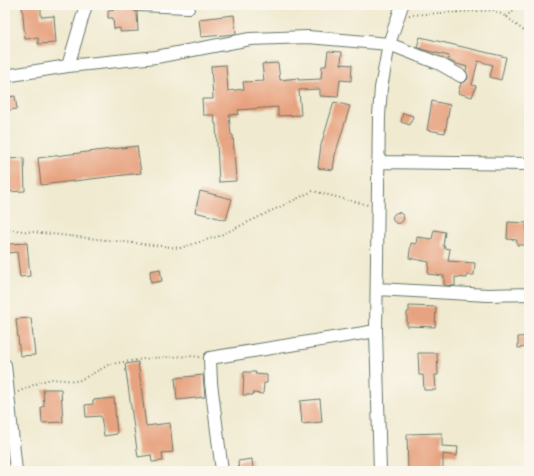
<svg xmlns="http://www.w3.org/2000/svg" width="534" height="476" font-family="Pangolin,sans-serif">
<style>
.building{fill:#e7a27f}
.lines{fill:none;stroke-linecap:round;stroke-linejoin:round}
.minor-casing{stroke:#687a6b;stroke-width:14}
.path{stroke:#687a6b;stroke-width:2;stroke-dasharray:1 3;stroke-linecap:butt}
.minor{stroke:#fff;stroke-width:12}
</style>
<rect width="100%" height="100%" fill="#fbf7ec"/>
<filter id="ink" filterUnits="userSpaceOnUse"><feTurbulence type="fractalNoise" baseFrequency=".025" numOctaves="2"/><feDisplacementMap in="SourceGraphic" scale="8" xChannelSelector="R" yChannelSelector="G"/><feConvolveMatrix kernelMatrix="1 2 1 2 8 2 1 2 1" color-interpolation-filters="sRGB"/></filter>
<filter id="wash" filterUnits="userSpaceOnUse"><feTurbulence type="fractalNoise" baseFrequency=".012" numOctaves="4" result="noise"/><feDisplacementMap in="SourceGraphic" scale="16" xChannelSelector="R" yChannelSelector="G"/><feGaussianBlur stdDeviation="0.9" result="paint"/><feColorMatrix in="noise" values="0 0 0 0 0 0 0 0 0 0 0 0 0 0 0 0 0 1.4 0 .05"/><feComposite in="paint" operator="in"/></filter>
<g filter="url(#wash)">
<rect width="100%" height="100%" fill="#f0ead0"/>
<g id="blocks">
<path class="building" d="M22 5H41V17L54 16 56 43 38 44V38L25 39Z
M131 8 134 11 137 12 138 31 120 32V28L114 29 113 18H108V10Z
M234 15 236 34 201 37 199 19Z
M420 37 506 57 501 80 490 77 493 65 478 61 472 85 476 86 472 97 458 93 461 83 465 82 468 79V76L466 71 467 67 454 63 448 60 449 56 424 50 417 47Z
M328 51 342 52 341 64 352 65 351 81 340 80 338 97 320 96V89L299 90 301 115 278 116V107L238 110 239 114 229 115 231 135H233L236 181 219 182 216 124H215L214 115H203L202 99H213L211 66 226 65 228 91 244 89 243 82 264 81 262 64 278 63 280 80 298 78V80L321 79 322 66H326Z
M15 96 17 109 9 110 7 97Z
M432 101 450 105 445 133 427 130Z
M334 102 350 106 335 155 333 170 318 168 321 145Z
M403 113 413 116 410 125 401 122Z
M137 146 141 173 41 185 38 158Z
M24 158 25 191 7 192 6 159Z
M200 191 232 199 226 220 195 212Z
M392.5 218a5.5 5.5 0 1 1 11 0a5.5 5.5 0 1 1-11 0Z
M508 222 527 223 526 245H517V240L507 239Z
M434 230 445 232 443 246H445L444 248 450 249 448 261 475 263 474 275H467V278L455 277V286L444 285V276L428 274 429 262 409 258 411 243 416 244 417 237 432 239Z
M27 243 30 276 20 277 17 252 9 253 8 244Z
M160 269 162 281 151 283 150 271Z
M409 306 436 307 435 327 407 326V312H409Z
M31 318 35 355 20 356 16 319Z
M529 336V347L518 348V337Z
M418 353H437L438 375H435L436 390H424L423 375H419Z
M138 362 146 426 170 423 173 452 162 453 163 461 152 462 151 455 138 457 125 364Z
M244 372H256L255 374 267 375V383H264L263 394 253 393V395H243Z
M203 375 205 397 177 400 175 378Z
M43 389H61L63 422 42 423 41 407 44 406Z
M114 398 117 434 104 436 101 416 86 417 85 405 93 404V400Z
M320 399 322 422 302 424 300 401Z
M442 433V446L458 447 457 456 443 454V471H408L407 434Z
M252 459 253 470 239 471 238 461Z"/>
</g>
</g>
<g filter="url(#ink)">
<use href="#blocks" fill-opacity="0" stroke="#687a6b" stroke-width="1"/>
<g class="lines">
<defs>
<path id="minor" d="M138 5 189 7V5
M68 66 86 5
M5 76 68 66 156 57 250 39 308 37 389 44 440 64 461 76
M378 162 529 164
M377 289 488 295 529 294
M5 365 16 471
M222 471 211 383 210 358 376 331
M380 471 376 331 379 116 381 88 389 44 402 5"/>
</defs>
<use href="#minor" class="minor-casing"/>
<path class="path" d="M409 15 493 10 507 17 529 35
M507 17 518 5
M5 229 180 248 219 236 313 191 368 205
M18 392 40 382 51 379 78 381 92 374 110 364 151 358 190 356 200 357"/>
<use href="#minor" class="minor"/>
</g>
</g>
<rect width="534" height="476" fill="none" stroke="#fbf7ec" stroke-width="20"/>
</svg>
